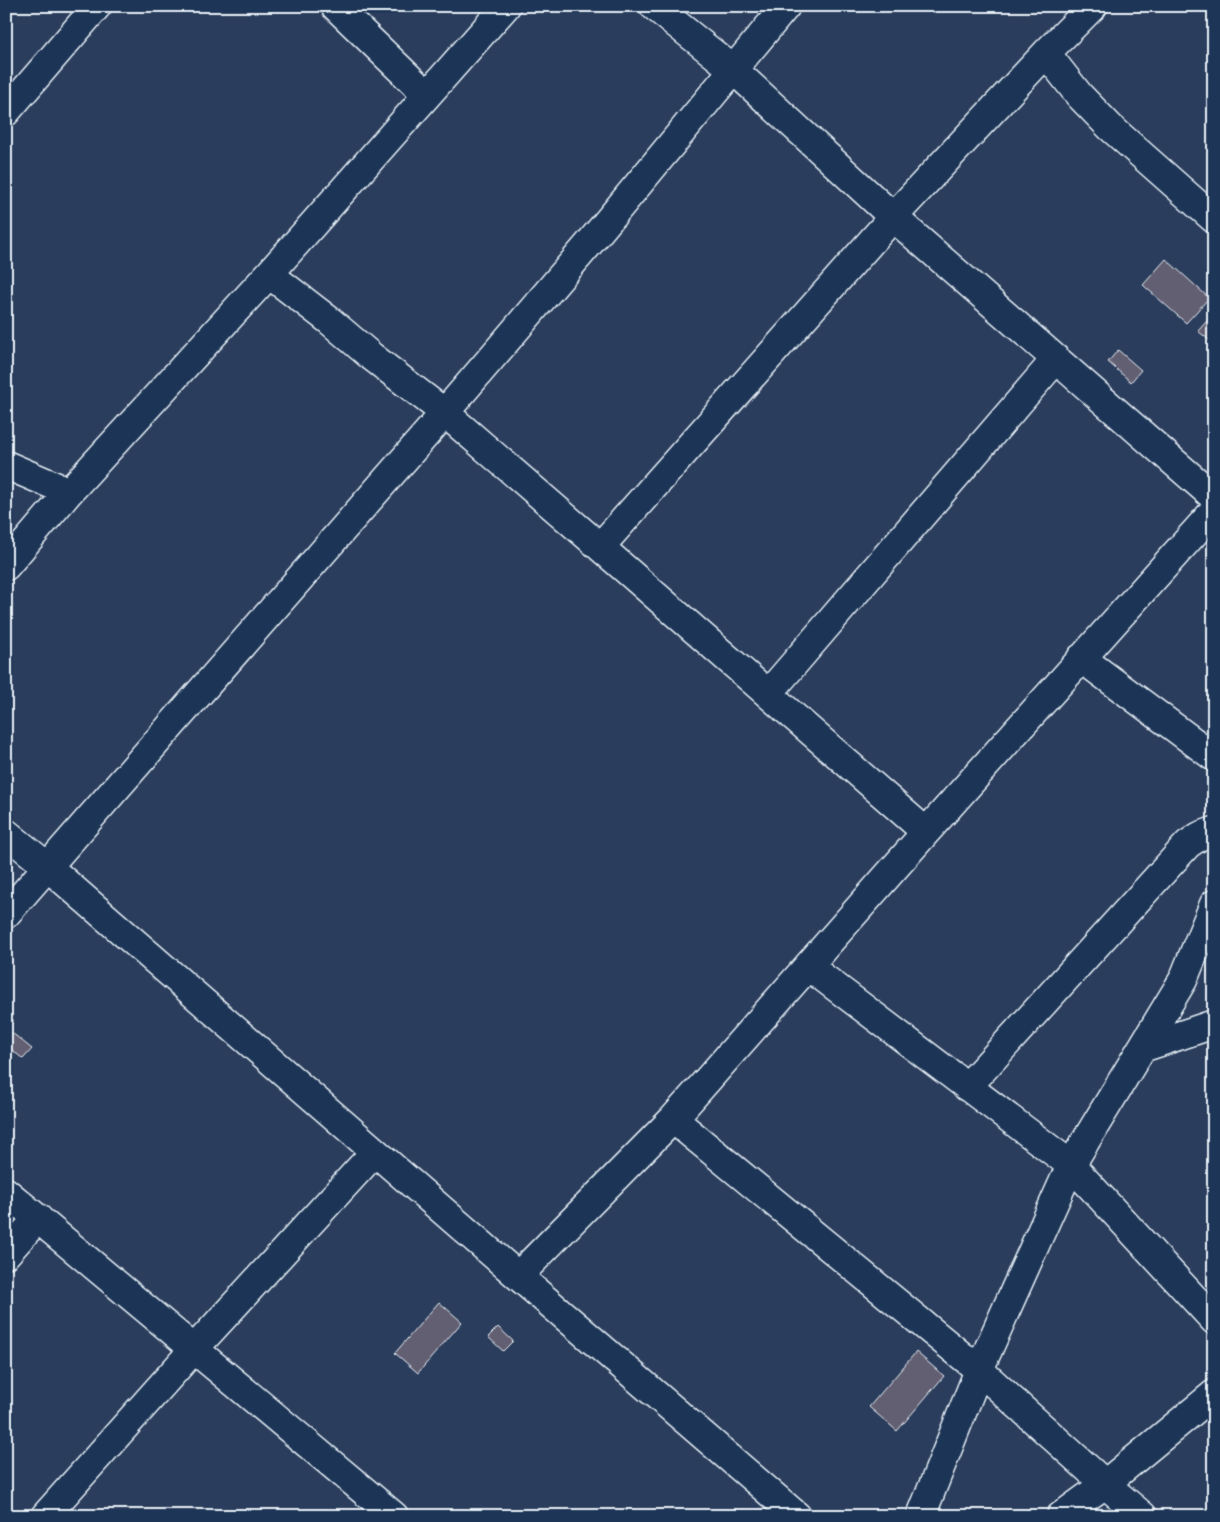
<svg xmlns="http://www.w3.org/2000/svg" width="1220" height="1522" font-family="Pangolin,sans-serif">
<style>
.building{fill:#645f72;stroke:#e8f1f8}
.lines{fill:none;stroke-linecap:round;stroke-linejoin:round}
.minor-casing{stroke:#e8f1f8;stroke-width:31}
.minor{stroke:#1d3557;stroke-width:28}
</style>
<rect width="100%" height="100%" fill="#2b3d5c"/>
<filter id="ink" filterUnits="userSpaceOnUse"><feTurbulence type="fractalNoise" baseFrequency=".02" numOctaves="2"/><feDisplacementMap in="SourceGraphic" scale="10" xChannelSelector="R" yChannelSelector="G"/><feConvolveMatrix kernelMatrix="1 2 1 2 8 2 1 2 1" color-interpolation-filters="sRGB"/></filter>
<g filter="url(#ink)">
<path class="building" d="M1166 259 1209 298 1186 323 1143 285Z
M1214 313V344L1198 331Z
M1118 350 1141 370 1131 382 1108 362Z
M6 1028 32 1049 23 1059 6 1045Z
M439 1302 462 1322 418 1373 395 1353Z
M498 1327 513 1341 503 1351 488 1337Z
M916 1352 944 1376 897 1431 869 1407Z"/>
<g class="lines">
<defs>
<path id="minor" d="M335 6 427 95
M654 6 734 70 893 217 1214 497
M1046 53 1079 95 1110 127 1214 219
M6 112 97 6
M269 274 330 321 371 356 445 413 600 547
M6 465 69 492
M6 566 69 492 269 274 506 6
M1081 658 1214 757
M768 694 1056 359
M926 832 600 547 893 217 1046 53 1093 6
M6 833 48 867 518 1276 797 1516
M6 914 435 424 588 245 786 6
M808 966 1071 1165 1214 1320
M1142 1048 1214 1024
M967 1087 1188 844 1200 836 1214 831
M673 1119 926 832 1214 511
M6 1192 394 1516
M6 1254 38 1218
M518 1276 673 1119 979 1370 1105 1484 1143 1516
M45 1516 194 1349 375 1152
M921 1516 979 1370 1071 1165 1183 980 1214 904
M1061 1516 1105 1484 1214 1394"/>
</defs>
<use href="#minor" class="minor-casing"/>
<use href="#minor" class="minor"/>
</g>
</g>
<rect width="1220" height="1522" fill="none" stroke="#1d3557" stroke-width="25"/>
<rect x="12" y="12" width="1195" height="1497" fill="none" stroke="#e8f1f8" stroke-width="2" filter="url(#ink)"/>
</svg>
